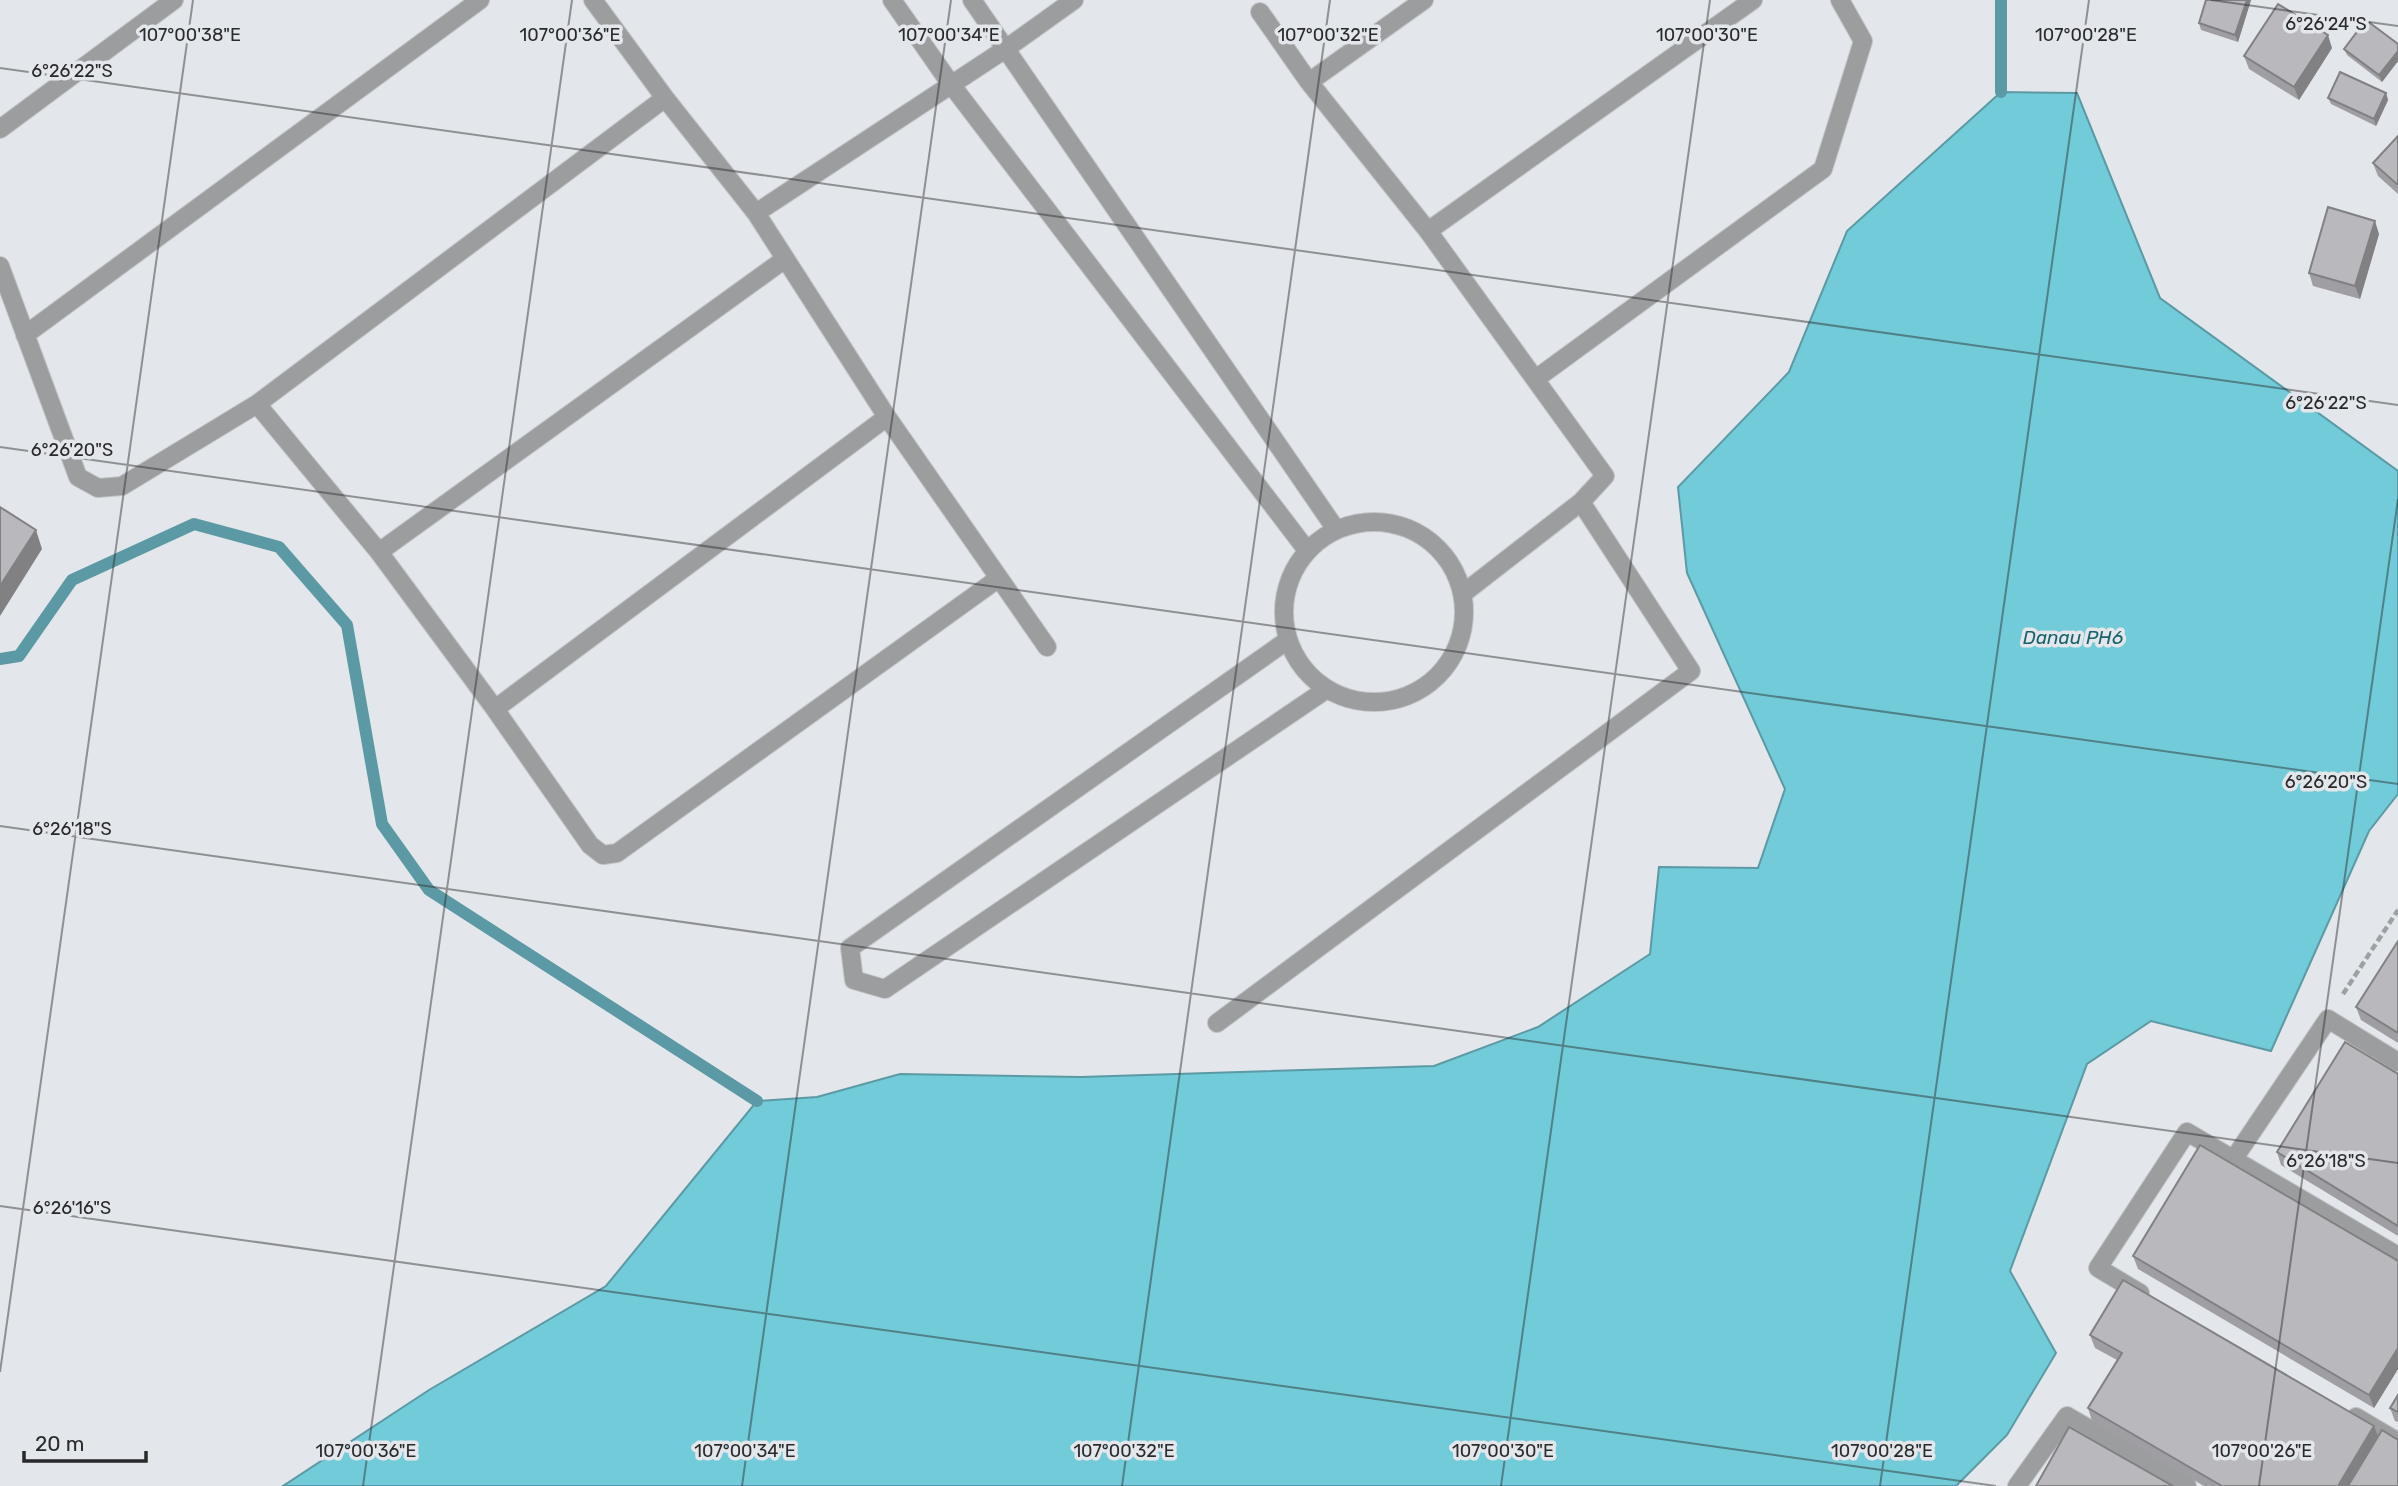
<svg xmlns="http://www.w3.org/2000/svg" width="2398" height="1486" font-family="Rubik,sans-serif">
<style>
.water{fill:#71cbd8;stroke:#5b9aa4;stroke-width:2}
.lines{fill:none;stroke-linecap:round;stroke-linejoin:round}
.stream{stroke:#5b9aa4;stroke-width:12}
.minor-casing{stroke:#c1c4c7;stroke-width:20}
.path{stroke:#9ea0a3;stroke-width:4.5;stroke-dasharray:7 3.5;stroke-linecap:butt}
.minor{stroke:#9b9d9f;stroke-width:18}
.wall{fill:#9e9ea3}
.shaded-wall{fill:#818184}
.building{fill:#b8b8bd;stroke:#818184;stroke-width:2}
.ticks{fill:none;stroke:#28292a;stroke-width:2;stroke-opacity:0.45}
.labels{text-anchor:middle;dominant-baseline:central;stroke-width:7;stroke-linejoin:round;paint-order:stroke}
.water-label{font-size:19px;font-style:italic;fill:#18626c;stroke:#e3e6ea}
.ticks-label{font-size:18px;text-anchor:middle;fill:#28292a;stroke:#e3e6ea;stroke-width:7;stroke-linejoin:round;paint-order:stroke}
</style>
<rect width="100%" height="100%" fill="#e3e6ea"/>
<path class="water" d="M2001 92 2077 93 2160 298 2398 471V794L2369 831 2271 1051 2151 1021 2087 1064 2010 1271 2056 1353 2007 1435 1956 1486H283L429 1390 606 1286 757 1101 817 1097 900 1074 1081 1077 1434 1066 1538 1027 1650 954 1659 867 1758 868 1785 789 1687 573 1678 487 1789 372 1847 231Z"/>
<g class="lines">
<path class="stream" d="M2001 0V92
M0 659 19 656 72 580 194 524 279 547 347 625 382 824 429 890 757 1101"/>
<defs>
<path id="minor" d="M593 0 665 98
M892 0 950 83 1306 549
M972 0 1335 528
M1260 12 1309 82 1428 231 1605 476 1581 502 1465 592
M1309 82 1424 0
M0 129 174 0
M756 213 1007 48 1074 0
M1428 231 1753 0
M0 266 78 477 98 488 122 486 257 404 665 98 756 213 887 417 1047 647
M25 335 480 0
M1537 378 1823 169 1863 41 1840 0
M257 404 379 552 495 709 590 845 603 855 617 853 999 578
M1284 612a90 90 0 1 1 180 0a90 90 0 1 1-180 0Z
M379 552 785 259
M1285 642 850 948 854 980 885 989 1324 691
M495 709 887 417
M1217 1023 1691 671 1581 502
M2233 1160 2328 1019 2398 1062
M2140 1293 2098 1268 2187 1132 2398 1256
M2356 1417 2398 1442
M2017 1486 2067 1416 2187 1486"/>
</defs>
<use href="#minor" class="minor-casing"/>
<path class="path" d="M2343 994 2398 910"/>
<use href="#minor" class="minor"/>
</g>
<path class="wall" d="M2206 0H2251L2238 42 2201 30 2199 23Z
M2398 44V61L2382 82 2347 55 2344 49Z
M2332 48 2299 100 2249 69 2244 56Z
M2386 93 2388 100 2376 126 2331 104 2328 98Z
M2398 136V194L2378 176 2373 163Z
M2379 234 2360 299 2313 286 2309 273Z
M2398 941V1043L2361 1020 2356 1007Z
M2398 1074V1236L2281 1165 2277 1152Z
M2133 1256 2398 1261V1369L2374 1408 2138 1269Z
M2090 1335 2374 1426 2398 1486H2204L2092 1421 2088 1408 2117 1360 2095 1348Z
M2398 1395V1422L2395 1421 2390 1408Z"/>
<path class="shaded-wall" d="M2247 0H2251L2238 42 2235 35Z
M2328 35 2332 48 2299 100 2294 87Z
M2398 51V61L2382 82 2379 75Z
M2386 93 2388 100 2376 126 2374 119Z
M2375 221 2379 234 2360 299 2355 286Z
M36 530 42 549 0 616V586Z
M2398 1348V1369L2374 1408 2369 1395Z
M2374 1426 2379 1439 2350 1486H2338Z"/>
<path class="building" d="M2206 0H2247L2235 35 2199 23Z
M2278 4 2328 35 2294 87 2244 56Z
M2366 20 2398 44V51L2379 75 2344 49Z
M2340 72 2386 93 2374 119 2328 98Z
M2398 136V185L2373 163Z
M2328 207 2375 221 2355 286 2309 273Z
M0 507 36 530 0 586Z
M2398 941V1033L2356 1007Z
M2345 1042 2398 1074V1226L2277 1152Z
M2200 1145 2398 1261V1348L2369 1395 2133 1256Z
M2123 1280 2374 1426 2338 1486H2222L2088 1408 2122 1353 2090 1335Z
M2398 1395V1412L2390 1408Z
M2069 1427 2173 1486H2036Z
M2382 1430 2398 1440V1486H2348Z"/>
<path class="ticks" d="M2211 0 2398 26M0 68 2398 405M0 447 2398 784M0 826 2398 1163M0 1206 1996 1486M0 1372 193 0M363 1486 572 0M742 1486 951 0M1122 1486 1330 0M1501 1486 1710 0M1880 1486 2089 0M2259 1486 2398 499"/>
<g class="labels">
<g class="water-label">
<text x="2073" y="637">Danau PH6</text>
</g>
</g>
<g class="ticks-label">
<text x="2326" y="30">6°26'24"S</text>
<text x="190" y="41">107°00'38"E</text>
<text x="570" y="41">107°00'36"E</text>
<text x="949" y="41">107°00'34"E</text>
<text x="1328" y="41">107°00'32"E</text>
<text x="1707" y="41">107°00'30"E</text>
<text x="2086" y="41">107°00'28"E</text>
<text x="72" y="77">6°26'22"S</text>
<text x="2326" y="409">6°26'22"S</text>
<text x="72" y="456">6°26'20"S</text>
<text x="2326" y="788">6°26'20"S</text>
<text x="72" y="835">6°26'18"S</text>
<text x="2326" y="1167">6°26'18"S</text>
<text x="72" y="1214">6°26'16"S</text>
<text x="366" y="1457">107°00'36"E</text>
<text x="745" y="1457">107°00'34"E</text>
<text x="1124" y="1457">107°00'32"E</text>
<text x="1503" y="1457">107°00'30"E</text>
<text x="1882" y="1457">107°00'28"E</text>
<text x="2262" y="1457">107°00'26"E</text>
</g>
<path d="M24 1451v10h122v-10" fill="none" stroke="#28292a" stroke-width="3.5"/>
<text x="35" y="1451" font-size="21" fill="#28292a" stroke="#e3e6ea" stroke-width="5" paint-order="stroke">20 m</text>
</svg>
